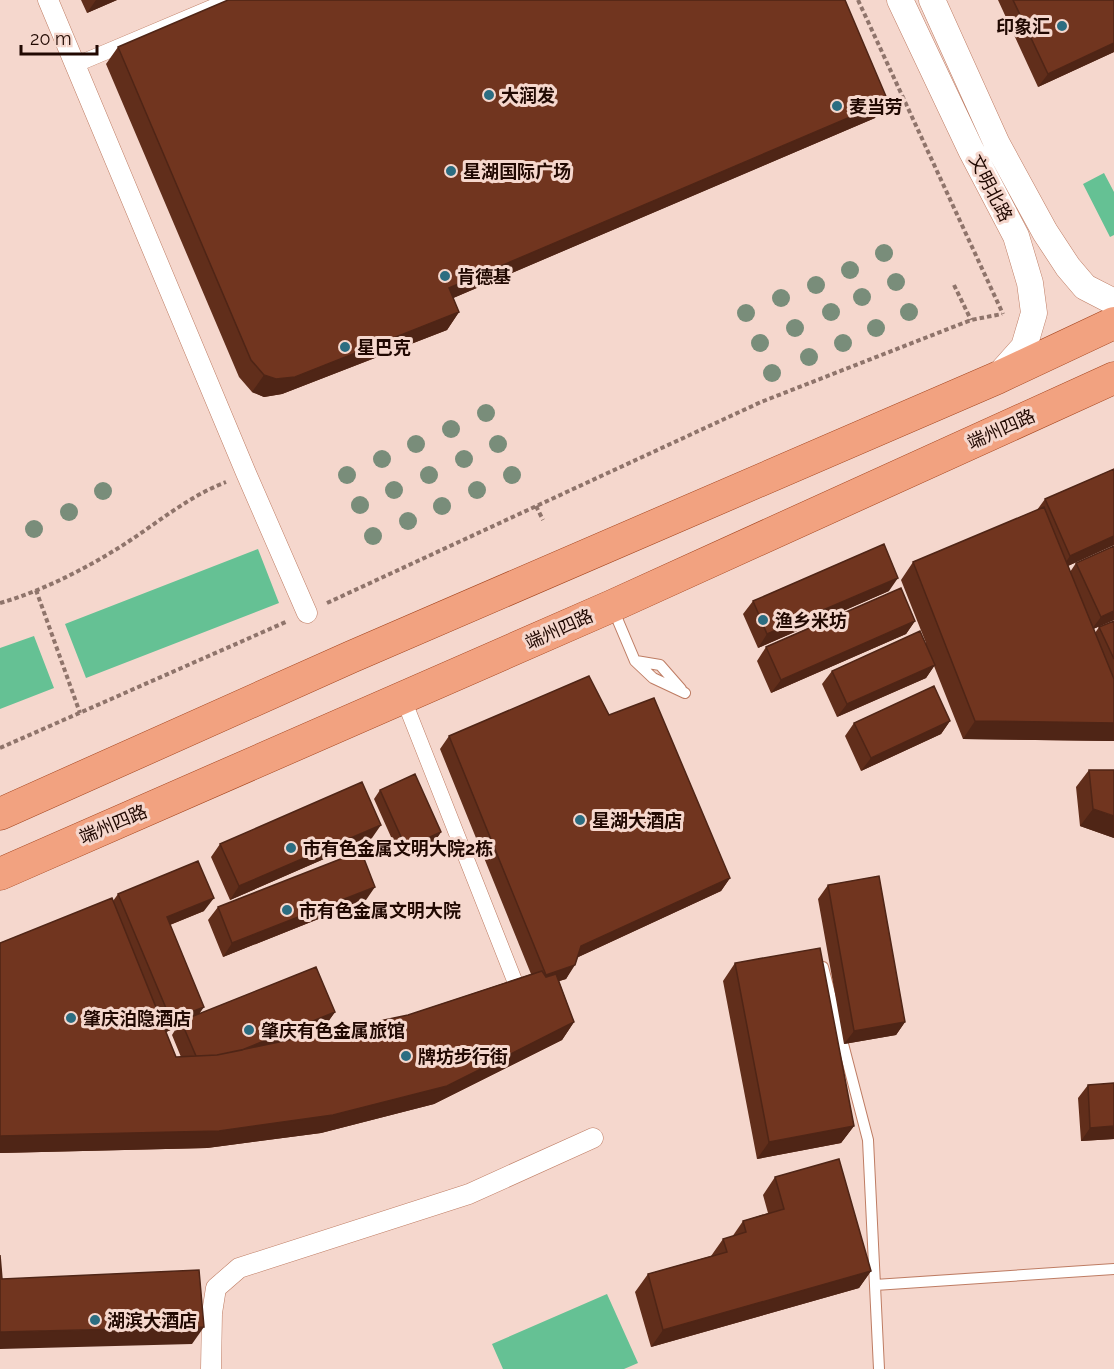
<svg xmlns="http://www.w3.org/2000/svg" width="1114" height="1369" font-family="Raleway,'Noto Sans SC',sans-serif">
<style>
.green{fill:#65c194}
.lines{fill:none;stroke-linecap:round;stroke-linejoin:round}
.service-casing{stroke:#be7c63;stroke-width:12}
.pedestrian-casing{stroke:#be7c63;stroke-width:16}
.minor-casing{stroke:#be7c63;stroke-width:21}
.tertiary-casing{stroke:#be7c63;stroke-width:27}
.primary-casing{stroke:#a4441d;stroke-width:33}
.path{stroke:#8f746b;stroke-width:4;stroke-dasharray:4.5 3;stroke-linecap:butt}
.service{stroke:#fff;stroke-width:10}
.pedestrian{stroke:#fff;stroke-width:15}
.minor{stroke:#fff;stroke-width:20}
.tertiary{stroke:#fff;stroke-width:26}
.primary{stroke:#f2a280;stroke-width:32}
.tree{fill:#798d7a}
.wall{fill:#612e1b;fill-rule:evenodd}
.shaded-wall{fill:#4f2516}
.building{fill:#71351f;stroke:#4f2516;stroke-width:1.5}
.poi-dot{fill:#2c6d81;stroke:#f5d7cd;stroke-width:2}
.labels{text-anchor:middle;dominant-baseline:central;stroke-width:6;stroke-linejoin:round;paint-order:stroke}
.poi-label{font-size:18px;font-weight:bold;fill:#210902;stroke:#f5d7cd;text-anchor:start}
.street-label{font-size:18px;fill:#210902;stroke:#f5d7cd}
</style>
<rect width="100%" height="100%" fill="#f5d7cd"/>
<path class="green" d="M1104 173 1114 192V235L1110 237 1083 184Z
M258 549 279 603 86 678 65 624Z
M34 636 54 688 0 709V648Z
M607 1294 638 1363 624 1369H503L492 1344Z"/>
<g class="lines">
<defs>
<path id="service" d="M613 609 635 661 653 678 685 693
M636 661 660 665 681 689
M823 967 868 1140 879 1369
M875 1285 1114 1269"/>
<path id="pedestrian" d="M75 65 229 0
M403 698 521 997"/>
<path id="minor" d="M48 0 246 473 307 613
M211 1369 212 1313 216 1288 239 1268 469 1194 593 1138"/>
<path id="tertiary" d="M900 0 971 150 1016 236 1030 283 1034 313 1024 347 1000 374
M932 0 997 144 1045 232 1068 267 1085 287 1114 302"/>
<path id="primary" d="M0 814 351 657 997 378 1114 323
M0 874 612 606 1114 378"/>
</defs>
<use href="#service" class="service-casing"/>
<use href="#pedestrian" class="pedestrian-casing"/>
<use href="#minor" class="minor-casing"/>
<use href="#tertiary" class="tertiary-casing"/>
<use href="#primary" class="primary-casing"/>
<path class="path" d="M858 0 1003 314
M954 285 971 320
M536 506 543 520
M36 590 80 713
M0 603C42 591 83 570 120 547 155 525 187 497 226 482
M327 603 761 402 971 320 1002 314
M0 748 288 621"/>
<use href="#service" class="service"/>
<use href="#pedestrian" class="pedestrian"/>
<use href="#minor" class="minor"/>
<use href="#tertiary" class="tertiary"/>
<use href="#primary" class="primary"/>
</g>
<g class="tree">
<circle cx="884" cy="253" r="9"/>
<circle cx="850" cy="270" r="9"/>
<circle cx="896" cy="282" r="9"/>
<circle cx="816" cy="285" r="9"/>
<circle cx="862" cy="297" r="9"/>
<circle cx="781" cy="298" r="9"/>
<circle cx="831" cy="312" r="9"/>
<circle cx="909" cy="312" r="9"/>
<circle cx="746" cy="313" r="9"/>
<circle cx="795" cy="328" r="9"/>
<circle cx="876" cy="328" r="9"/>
<circle cx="760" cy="343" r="9"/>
<circle cx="843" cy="343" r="9"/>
<circle cx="809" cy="357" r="9"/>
<circle cx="772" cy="373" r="9"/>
<circle cx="486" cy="413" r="9"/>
<circle cx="451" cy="429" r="9"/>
<circle cx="416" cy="444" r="9"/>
<circle cx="498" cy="444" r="9"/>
<circle cx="382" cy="459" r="9"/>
<circle cx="464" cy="459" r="9"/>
<circle cx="347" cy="475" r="9"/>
<circle cx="429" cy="475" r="9"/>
<circle cx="512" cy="475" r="9"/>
<circle cx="394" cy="490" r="9"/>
<circle cx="477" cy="490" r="9"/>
<circle cx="103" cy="491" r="9"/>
<circle cx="360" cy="505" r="9"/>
<circle cx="442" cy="506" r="9"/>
<circle cx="69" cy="512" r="9"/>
<circle cx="408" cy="521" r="9"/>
<circle cx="34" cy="529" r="9"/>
<circle cx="373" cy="536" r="9"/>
</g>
<path class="wall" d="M81 0H117L87 13Z
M998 0H1114V52L1038 87Z
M118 47 875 118 453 298 459 312 447 330 282 394 264 397 252 392 239 377 106 64Z
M1114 469V545L1068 566 1070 572 1076 563 1114 620 1093 629 1095 633 1099 627 1114 621V741L963 739 934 666 926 678 837 717 822 684 832 671 926 643 901 580 913 562 1037 510 1045 499Z
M889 591 758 648 743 614 753 601Z
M915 621 906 634 771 693 757 661 766 647Z
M609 715 730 878 721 891 578 957 566 979 559 981 574 1022 562 1040 434 1104 321 1133 207 1148 0 1153V943L113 901 118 894 204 911 170 925 199 1014 335 1012 325 1026 291 1039 408 1015 531 974 440 749 449 736ZM177 1027 172 1035 181 1057H176L166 1032Z
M950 721 941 734 861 771 845 736 854 723Z
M1089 770 1114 838 1080 826 1076 787Z
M380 790 441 832 435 841 400 857 374 799Z
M372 838 230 900 211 857 220 844Z
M828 885 905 1022 896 1035 844 1044 818 899Z
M366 900 223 957 208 920 218 907Z
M735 963 854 1126 841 1143 757 1159 723 981Z
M1088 1085 1114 1139 1081 1141 1078 1098Z
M775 1177 871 1271 859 1288 651 1347 635 1292 648 1274 711 1256 723 1239 732 1237 743 1221 768 1213 763 1195Z"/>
<path class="shaded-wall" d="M96 0H117L87 13Z
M1114 43V52L1038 87 1048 74Z
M888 101 875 118 437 305 449 288Z
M459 312 447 330 282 394 264 397 252 392 264 375Z
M1114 536V545L1061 569 1070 556Z
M898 578 889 591 758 648 767 634Z
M1114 611V620L1091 630 1101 617Z
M915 621 906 634 771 693 781 680Z
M935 665 926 678 837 717 847 704Z
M950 721 941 734 861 771 871 758Z
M975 721 1114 723V741L963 739Z
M1093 809 1114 816V838L1080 826Z
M381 825 372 838 230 900 239 886Z
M441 832 435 841 400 857 406 848Z
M730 878 721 891 572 960 581 946Z
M375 887 366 900 223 957 232 943Z
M214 898 204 911 157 930 167 917Z
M575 965 566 979 537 988 546 975Z
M204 1007 195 1020 181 1021 177 1027 162 1034 171 1020Z
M335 1012 325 1026 216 1070 197 1060Z
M574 1022 562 1040 434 1104 321 1133 207 1148 0 1153V1136Z
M905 1022 896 1035 844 1044 854 1031Z
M854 1126 841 1143 757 1159 769 1142Z
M1114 1126V1139L1081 1141 1090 1128Z
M871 1271 859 1288 651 1347 663 1330Z
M204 1327 192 1344 0 1349V1332Z"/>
<path class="building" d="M228 0H845L888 101 449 288 459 312 295 377 276 379 264 375 251 360 118 47Z
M1013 0H1114V43L1048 74Z
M1114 469V536L1070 556 1045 499Z
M1044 507 1114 679V723L975 721 913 562Z
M884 544 898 578 767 634 753 601Z
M1114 546V611L1101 617 1076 563Z
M901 588 915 621 781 680 766 647Z
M1114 621V659L1099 627Z
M920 631 935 665 847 704 832 671Z
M589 676 609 715 654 698 730 878 581 946 575 965 546 975 449 736Z
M934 686 950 721 871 758 854 723Z
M1089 770H1114V816L1093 809Z
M415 774 441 832 406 848 380 790Z
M362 782 381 825 239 886 220 844Z
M361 851 375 887 232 943 218 907Z
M198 861 214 898 167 917 204 1007 171 1020 118 894Z
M879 876 905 1022 854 1031 828 885Z
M112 898 176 1057 217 1055 408 1015 542 971 546 977 556 974 574 1022 447 1086 333 1115 219 1131 0 1136V943Z
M820 948 854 1126 769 1142 735 963Z
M316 967 335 1012 242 1050 217 1055 196 1056 181 1021Z
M1114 1083V1126L1090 1128 1088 1085Z
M839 1159 871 1271 663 1330 648 1274 727 1252 723 1239 746 1232 743 1221 784 1209 775 1177Z
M0 1255 2 1279 199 1270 204 1327 0 1332Z"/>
<g class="poi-dot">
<circle cx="1062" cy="26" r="6"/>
<circle cx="489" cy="95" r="6"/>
<circle cx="837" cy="106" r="6"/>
<circle cx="451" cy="171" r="6"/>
<circle cx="445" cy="276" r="6"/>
<circle cx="345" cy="347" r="6"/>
<circle cx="763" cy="620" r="6"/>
<circle cx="580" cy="820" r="6"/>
<circle cx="291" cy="848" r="6"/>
<circle cx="287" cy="910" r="6"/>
<circle cx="71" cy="1018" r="6"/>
<circle cx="249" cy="1030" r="6"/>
<circle cx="406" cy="1056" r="6"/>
<circle cx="95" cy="1320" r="6"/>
</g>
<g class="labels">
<g class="poi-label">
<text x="1050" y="26" text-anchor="end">印象汇</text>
<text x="501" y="95">大润发</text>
<text x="849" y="106">麦当劳</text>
<text x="463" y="171">星湖国际广场</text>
<text x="457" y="276">肯德基</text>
<text x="357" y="347">星巴克</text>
<text x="775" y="620">渔乡米坊</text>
<text x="592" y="820">星湖大酒店</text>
<text x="303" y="848">市有色金属文明大院2栋</text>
<text x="299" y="910">市有色金属文明大院</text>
<text x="83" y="1018">肇庆泊隐酒店</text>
<text x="261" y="1030">肇庆有色金属旅馆</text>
<text x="418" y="1056">牌坊步行街</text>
<text x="107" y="1320">湖滨大酒店</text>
</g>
<g class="street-label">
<text transform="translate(991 188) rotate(63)">文明北路</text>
<text transform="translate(1001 429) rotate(-24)">端州四路</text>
<text transform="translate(559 629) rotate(-24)">端州四路</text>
<text transform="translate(113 824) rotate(-23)">端州四路</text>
</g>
</g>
<path d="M21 45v9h76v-9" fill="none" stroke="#210902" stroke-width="3"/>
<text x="30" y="45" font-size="18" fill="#210902" stroke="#f5d7cd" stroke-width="4.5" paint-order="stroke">20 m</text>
</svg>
